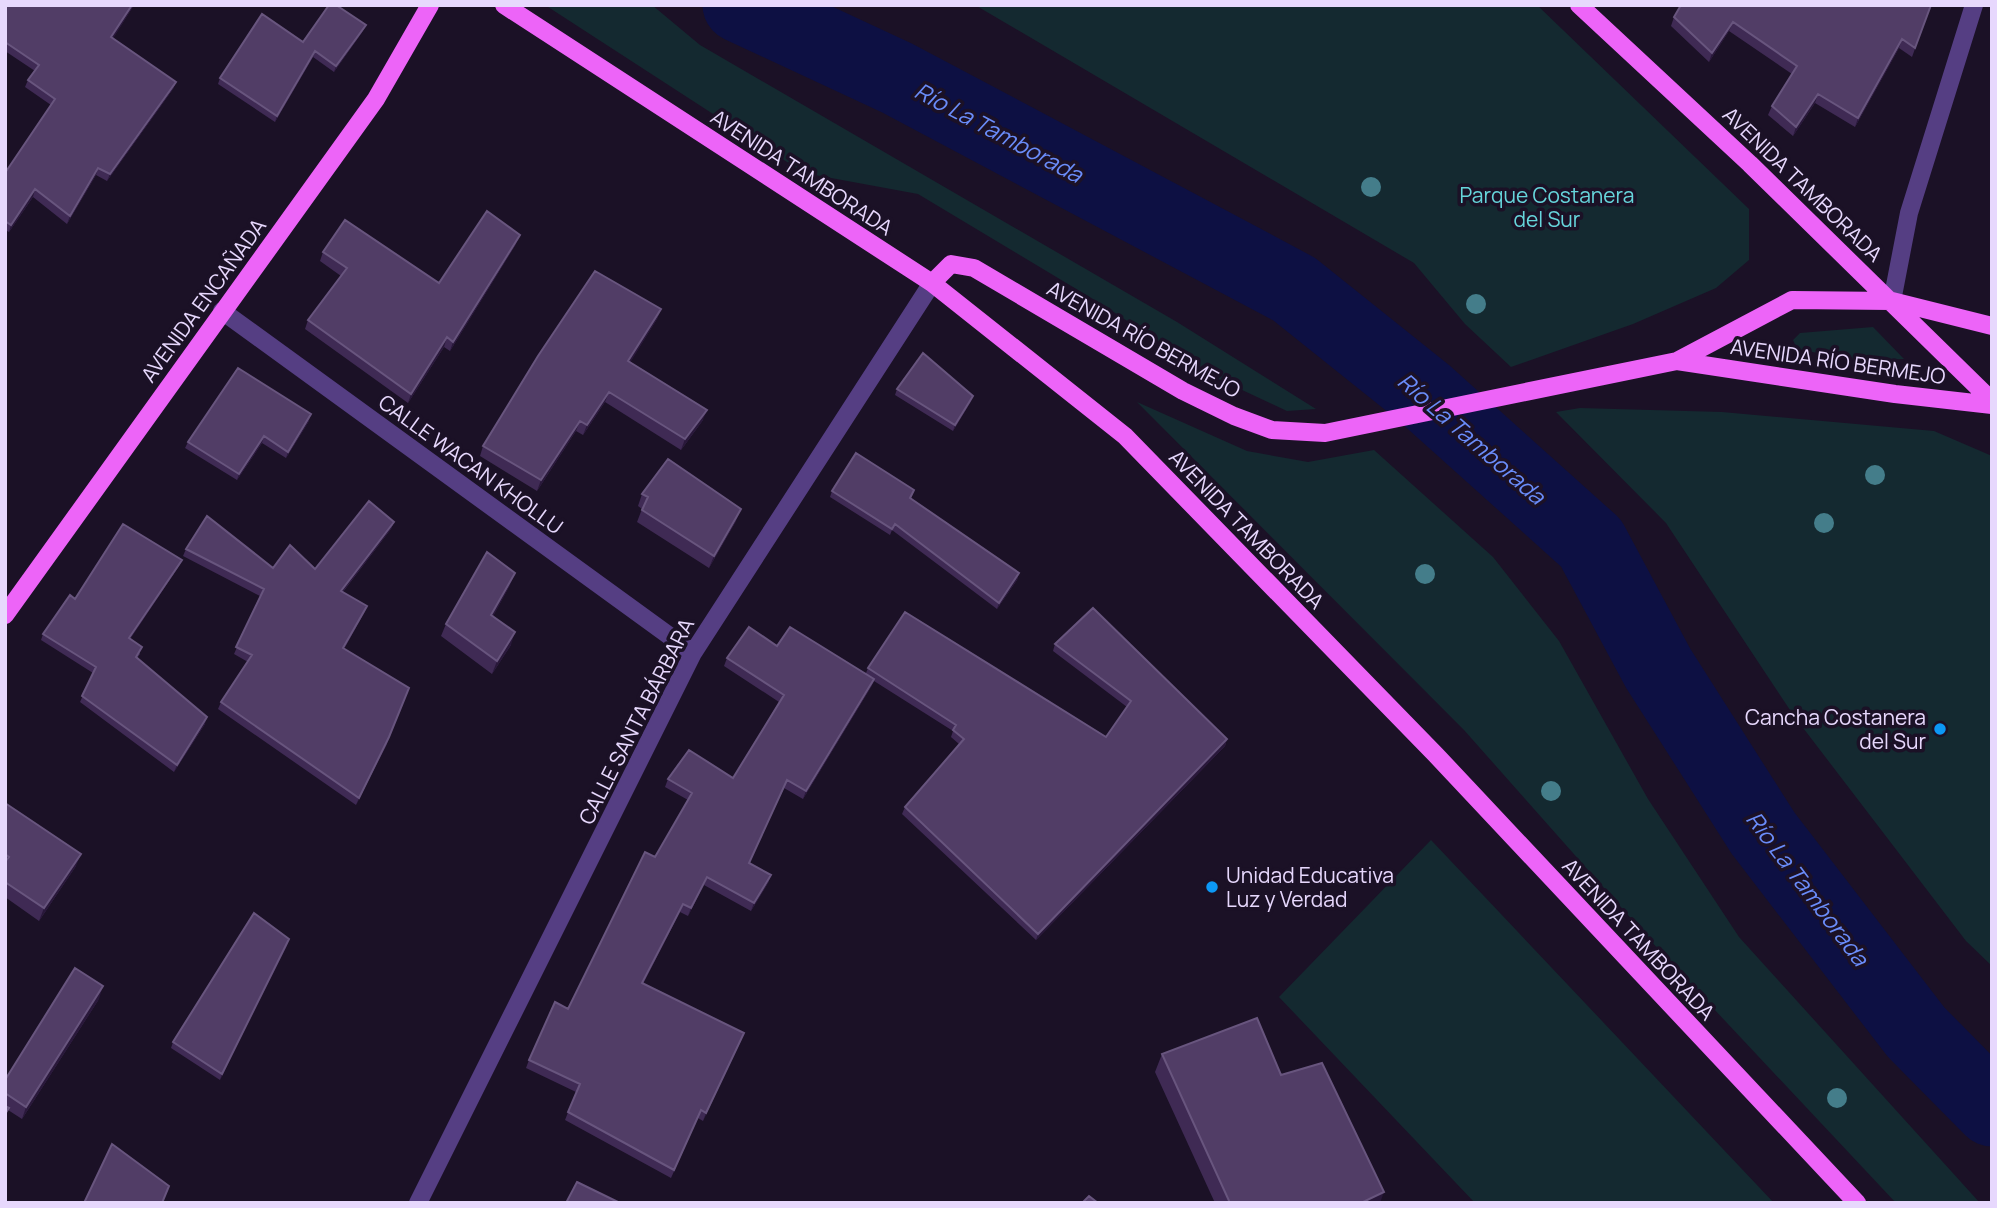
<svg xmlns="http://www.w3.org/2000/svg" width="1997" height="1208" font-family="Manrope,sans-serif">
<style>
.green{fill:#142930}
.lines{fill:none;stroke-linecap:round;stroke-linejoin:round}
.river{stroke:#0d1043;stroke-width:75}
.minor{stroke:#553e83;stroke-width:18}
.major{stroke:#ed64f8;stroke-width:18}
.tree{fill:#447d8a}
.wall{fill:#3f2a54}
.shaded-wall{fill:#29183a}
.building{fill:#513d66;stroke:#68557e;stroke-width:2}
.poi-dot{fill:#0c98f5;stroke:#1b1126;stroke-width:2.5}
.labels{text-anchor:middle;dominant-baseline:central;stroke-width:7;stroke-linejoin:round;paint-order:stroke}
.street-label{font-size:21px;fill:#e7d8fd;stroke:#1b1126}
.park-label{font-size:21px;fill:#66d5db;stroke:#1b1126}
.poi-label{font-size:21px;fill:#e7d8fd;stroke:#1b1126;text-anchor:end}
.water-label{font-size:23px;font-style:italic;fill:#6a8cf9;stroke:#1b1126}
</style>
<rect width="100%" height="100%" fill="#1b1126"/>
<path class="green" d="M545 5H652L700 45 1177 322 1316 409 1287 411 1208 374 1103 305 918 194 804 173Z
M975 5H1537L1749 209V260L1716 288 1633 324 1511 367 1465 324 1414 263Z
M1873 327 1904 359 1859 361 1797 349 1793 340 1800 333Z
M1137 402 1247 451 1308 462 1374 450 1493 557 1559 641 1648 799 1739 937 1980 1203H1896L1667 959 1464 730Z
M1580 408 1722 412 1934 431 1992 456V966L1966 941 1794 716 1666 523 1556 412Z
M1431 840 1774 1203H1475L1279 997Z"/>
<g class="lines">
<path class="river" d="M740 5 897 78 1294 289 1424 393 1591 543 1658 668 1763 833 1916 1032 1992 1109"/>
<path class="minor" d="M1892 301 1909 213 1974 5
M222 311 693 653
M418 1203 693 653 932 283"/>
<path class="major" d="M504 5 932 283 1125 436 1436 755 1857 1203
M1579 5 1750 164 1992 401
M932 283 951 264 974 268 1183 391 1234 416 1272 430 1325 433 1677 361 1792 300 1892 301 1992 326
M1677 361 1895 394 1992 405
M5 615 376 99 430 5"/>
</g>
<g class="tree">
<circle cx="1371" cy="187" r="10"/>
<circle cx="1476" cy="304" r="10"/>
<circle cx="1875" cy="475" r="10"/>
<circle cx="1824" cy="523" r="10"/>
<circle cx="1425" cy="574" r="10"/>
<circle cx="1551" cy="791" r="10"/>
<circle cx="1837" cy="1098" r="10"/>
</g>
<path class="wall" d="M5 5H134L113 38 176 82 173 89 107 181 96 175 67 224 33 197 9 232 5 230V173L51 105 25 87 28 80 35 71 5 51Z
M1931 5 1912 57 1899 48 1855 127 1815 103 1793 136 1768 115 1772 106 1792 74 1729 31 1709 62 1671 26 1674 17Z
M363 31 334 72 313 57 275 122 218 84 220 78 303 42Z
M516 244 450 351 444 347 408 403 305 329 308 320 341 276 320 261 323 252 439 283Z
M661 309 657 319 630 362 703 420 681 450 605 402 583 435 576 431 537 491 480 456 483 446Z
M897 389 973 396 970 403 953 431 895 395Z
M309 421 286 458 262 443 237 480 185 448 188 442Z
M914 490 911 499 1019 573 1017 580 997 609 892 530 890 535 830 497 832 491Z
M642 494 736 521 709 568 637 522 642 509 638 506Z
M394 522 391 529 343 592 367 606 364 613 344 649 387 744 356 805 218 709 221 702 248 662 234 654 260 596 183 556 186 549 273 568 315 569Z
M182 560 179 566 130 639 140 654 137 658 205 724 174 772 80 702 93 673 41 640 43 634 75 599Z
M510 585 493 616 511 645 492 674 441 636 446 624Z
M1055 644 1227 739 1225 746 1036 940 902 814 905 807 959 744 951 737 953 731 874 681 871 687 803 799 784 788 749 863 771 875 768 883 751 911 704 885 688 916 680 912 643 984 744 1033 703 1121 698 1118 671 1178 565 1120 576 1092 526 1068 529 1060 568 1009 688 800 665 787 668 779 733 778 779 702 724 666 727 658 777 646 866 673 868 668 1106 737 1127 707 1053 651Z
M5 803 76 866 39 921 5 897Z
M289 939 220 1080 171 1048 173 1042Z
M99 999 22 1119 8 1110 5 1119V1080Z
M1162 1054 1281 1075 1380 1203H1215L1155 1072Z"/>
<path class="shaded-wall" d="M132 5H134L109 45 111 37Z
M1733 22 1729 31 1709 62 1712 53Z
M366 25 363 31 334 72 336 66Z
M1902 39 1899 48 1855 127 1858 118Z
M315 51 313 57 275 122 277 116Z
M176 82 173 89 107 181 110 174Z
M1818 94 1815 103 1793 136 1796 127Z
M98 168 96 175 67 224 70 216Z
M35 189 33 197 9 232 11 225Z
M520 235 516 244 450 351 453 342Z
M661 309 657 319 625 371 628 361Z
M447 337 444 347 408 403 411 394Z
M609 392 605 402 583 435 587 425Z
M973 396 970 403 953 431 955 425Z
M707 410 703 420 681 450 685 439Z
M311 414 309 421 286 458 288 452Z
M580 421 576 431 537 491 541 480Z
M264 436 262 443 237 480 239 474Z
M741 509 736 521 709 568 714 556Z
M394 522 391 529 338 598 341 591Z
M182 560 179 566 127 644 129 638Z
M515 573 510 585 487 628 491 615Z
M1019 573 1017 580 997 609 999 603Z
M367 606 364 613 340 656 343 648Z
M515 632 511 645 492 674 497 661Z
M874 679 871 687 803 799 806 791Z
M409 688 387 744 356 805 359 798Z
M207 717 205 724 174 772 177 765Z
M1227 739 1225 746 1036 940 1038 934Z
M81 854 76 866 39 921 44 908Z
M771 875 768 883 751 911 754 903Z
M707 877 704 885 688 916 691 908Z
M683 904 680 912 639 991 642 983Z
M289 939 287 946 220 1080 222 1074Z
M103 986 99 999 22 1119 26 1107Z
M744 1033 741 1041 703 1121 706 1113Z
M1384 1192 1380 1203H1361Z"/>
<path class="building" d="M5 5H132L111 37 176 82 110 174 98 168 70 216 35 189 11 225 5 221V173L55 99 28 80 39 65 5 42Z
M329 5H336L366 25 336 66 315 51 277 116 220 78 262 14 303 42Z
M1681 5H1931L1915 48 1902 39 1858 118 1818 94 1796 127 1772 106 1797 66 1733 22 1712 53 1674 17Z
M487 211 520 235 453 342 447 337 411 394 308 320 347 268 323 252 345 220 439 283Z
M595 271 661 309 628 361 707 410 685 439 609 392 587 425 580 421 541 480 483 446 538 356Z
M923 353 973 396 955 425 897 389Z
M238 368 311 414 288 452 264 436 239 474 188 442Z
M856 453 914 490 910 498 1019 573 999 603 895 524 892 529 832 491Z
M668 459 741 509 714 556 642 510 648 497 642 494Z
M369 501 394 522 341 591 367 606 343 648 409 688 389 737 359 798 221 702 252 655 236 647 264 589 186 549 207 516 273 568 290 545 315 569Z
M123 524 182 560 129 638 142 647 136 657 207 717 177 765 82 696 96 667 43 634 70 595 75 599Z
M487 552 515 573 491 615 515 632 497 661 446 624Z
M1093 608 1227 739 1038 934 905 807 964 739 953 730 956 725 868 668 905 612 1106 737 1131 701 1055 644Z
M749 627 777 646 790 627 874 679 806 791 787 780 749 863 771 875 754 903 707 877 691 908 683 904 642 983 744 1033 706 1113 701 1110 674 1170 568 1112 580 1084 529 1060 555 1002 568 1009 645 852 655 857 692 793 668 779 689 750 733 778 784 695 727 658Z
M5 803 81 854 44 908 5 882V862L9 857 5 854Z
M254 913 289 939 222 1074 173 1042Z
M75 968 103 986 26 1107 5 1093V1080Z
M1257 1018 1281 1075 1322 1063 1384 1192 1361 1203H1230L1162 1054Z
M5 1106 9 1108 5 1114Z
M112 1144 169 1186 162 1203H84Z
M577 1182 620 1203H566Z
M1089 1196 1098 1203H1082Z"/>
<g class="poi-dot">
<circle cx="1940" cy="729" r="7"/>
<circle cx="1212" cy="887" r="7"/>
</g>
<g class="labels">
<g class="street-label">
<text transform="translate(802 172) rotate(33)">AVENIDA TAMBORADA</text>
<text transform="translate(1803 184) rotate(44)">AVENIDA TAMBORADA</text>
<text transform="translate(203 300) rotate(-54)">AVENIDA ENCAÑADA</text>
<text transform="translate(1144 339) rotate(29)">AVENIDA RÍO BERMEJO</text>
<text transform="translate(1838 361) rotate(8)">AVENIDA RÍO BERMEJO</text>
<text transform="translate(471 464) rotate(36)">CALLE WACAN KHOLLU</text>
<text transform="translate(1247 529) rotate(46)">AVENIDA TAMBORADA</text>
<text transform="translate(636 721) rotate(-63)">CALLE SANTA BÁRBARA</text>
<text transform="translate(1639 939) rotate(47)">AVENIDA TAMBORADA</text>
</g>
<g class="park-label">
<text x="1547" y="195">Parque Costanera<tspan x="1547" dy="24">del Sur</tspan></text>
</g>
<g class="poi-label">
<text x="1926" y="717">Cancha Costanera<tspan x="1926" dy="24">del Sur</tspan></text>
<text x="1226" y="875" text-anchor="start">Unidad Educativa<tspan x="1226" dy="24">Luz y Verdad</tspan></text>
</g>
<g class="water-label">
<text transform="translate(999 132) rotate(28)">Río La Tamborada</text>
<text transform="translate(1472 438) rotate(41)">Río La Tamborada</text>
<text transform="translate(1808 888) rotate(53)">Río La Tamborada</text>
</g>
</g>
<rect width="1997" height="1208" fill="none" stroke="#e7d8fd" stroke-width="14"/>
</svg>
